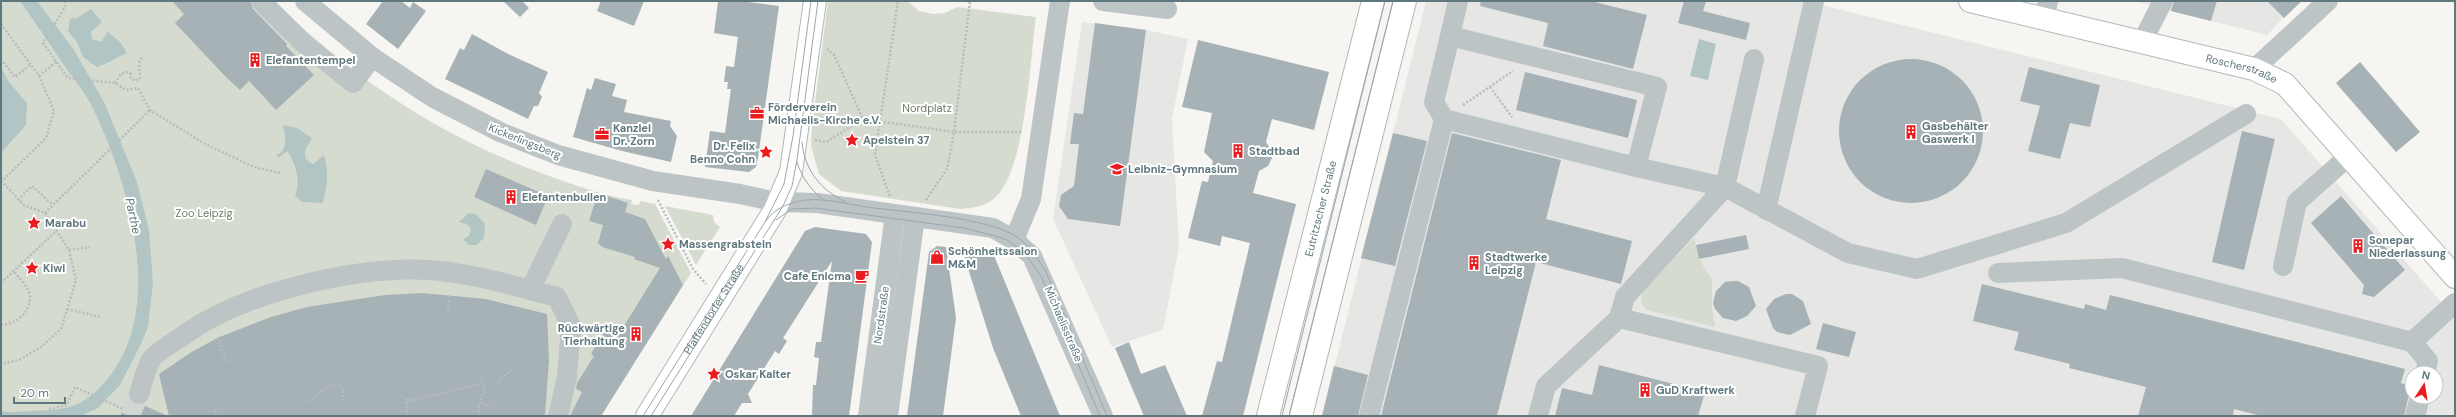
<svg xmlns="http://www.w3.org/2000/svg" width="2456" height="417" font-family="'DM Sans',sans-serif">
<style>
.built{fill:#e6e6e5;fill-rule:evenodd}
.green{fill:#d6dbd0}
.water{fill:#b2c5c5}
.building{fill:#a6b2b5}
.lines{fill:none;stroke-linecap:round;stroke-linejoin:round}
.minor-tunnel{stroke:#d0d6d4;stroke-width:20;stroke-dasharray:20 10;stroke-linecap:butt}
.major-casing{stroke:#b1b8ba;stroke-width:24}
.path{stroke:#b7bcbd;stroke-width:2.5;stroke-dasharray:2 2;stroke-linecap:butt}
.minor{stroke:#bdc4c6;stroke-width:20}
.major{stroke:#fff;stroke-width:22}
.tram{stroke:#9ca7aa;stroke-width:1}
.labels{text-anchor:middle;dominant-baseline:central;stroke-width:4;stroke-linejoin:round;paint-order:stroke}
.poi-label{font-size:11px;font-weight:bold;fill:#5f787e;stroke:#fff;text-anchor:start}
.street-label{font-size:11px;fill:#5f787e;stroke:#fff}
.park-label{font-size:11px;fill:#6d7b62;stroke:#fff}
.water-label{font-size:12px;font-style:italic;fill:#5a797a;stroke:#fff}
</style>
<rect width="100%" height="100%" fill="#f6f5f1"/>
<path class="built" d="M1426 1H1806L2281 119 2455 318V416H1322ZM2412 373H2436V397H2412Z
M2133 1H2300L2267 35Z
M1082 22 1146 30 1188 39 1172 119 1179 247 1163 330 1112 347 1053 219Z"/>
<path class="green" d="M1 1H274C354 79 439 136 544 174 573 185 602 195 632 200L631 204 639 205 640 201 655 204 691 273 601 416H1Z
M828 1H899L909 2 919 11 933 14 945 13 957 7 1036 17C1030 58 1026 177 992 200 983 207 972 208 960 209L841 191 819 174 811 146 812 126Z
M665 206 713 215 714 222 720 227 696 265Z
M1694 238 1699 259 1712 280V309L1715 327 1647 310 1641 303 1642 292Z"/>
<path class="water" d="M20 1H37L74 50 105 104 137 182 149 230 153 283 148 327 141 344 120 385 98 408 81 416H1V411C10 413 21 411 31 411 64 410 81 409 104 383 166 315 131 191 97 117 90 100 79 85 68 71 52 47 36 24 20 1Z
M91 9 102 22 91 32 92 39 101 42 108 32 120 42 127 53C116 57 108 64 97 67L83 57 77 42 68 31 70 19 77 18Z
M1699 39 1716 44 1708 80 1690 76Z
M1 67 9 82 27 103 26 125 1 153Z
M283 125 297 128 312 138C306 147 299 158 313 164L324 155C329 173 327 186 323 203L302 202 295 196C301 181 296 164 287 151L278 158 277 155C289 150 285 135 283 125Z
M469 213 476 214 485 224 484 238 476 245H469L463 239 469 236 471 230 468 225 459 222Z"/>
<path class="building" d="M172 1H250L253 9 287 44 286 46 314 75 276 110 249 81 240 90 225 76 175 23 184 14Z
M383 1H401L410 8 413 2 426 11 398 49 366 24Z
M503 1H522L529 8 520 17Z
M601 1H644L634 26 597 11Z
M718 1H740L779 6 758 158 756 167 749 172 705 167 710 131 725 133 731 89H727L728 82H724L726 66 734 67 738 37 714 33Z
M1481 1H1591L1647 15 1633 69 1543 46 1548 23 1480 6Z
M1684 1H1706L1703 11 1750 23 1746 40 1678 23Z
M2174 1H2217L2211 21 2171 11Z
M2267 1H2302L2284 18Z
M1095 23 1146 30 1120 226 1068 219 1059 206 1061 195 1074 186 1079 144H1070L1074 113 1083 114Z
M472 34 508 54 548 72 539 93 542 97 538 106H534L528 119 445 79 460 48 464 50Z
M1198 40 1329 72 1314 130 1272 119 1266 142 1271 150 1272 158 1268 166 1259 171 1253 193 1296 204 1243 416H1202L1217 361 1222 362 1250 243 1222 236 1220 246 1188 238 1202 181 1208 182 1213 161 1204 152 1212 113 1182 107Z
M1839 131a72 72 0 1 1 144 0a72 72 0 1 1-144 0Z
M2360 62 2420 132 2396 152 2336 83Z
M2029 67 2100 85 2090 127 2070 123 2060 159 2028 151 2040 106 2020 101Z
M1525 72 1637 100 1628 138 1516 110Z
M595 78 616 84 612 96 627 100 624 112 671 121 670 126 677 136 671 162 622 151 573 137 587 88 591 90Z
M2242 131 2275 139 2244 270 2212 262Z
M1393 133 1427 141 1395 266 1361 258Z
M1452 133 1561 160 1546 219 1632 241 1621 284 1536 262 1497 416H1381Z
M486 169 548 196 536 225 474 197Z
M598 193 628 203 625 212 645 219 666 259 668 256 683 285 601 416H570L582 392 576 389 577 383 594 356 591 354 605 330 617 337 660 268 634 259 635 257 602 247 598 243 603 225 589 221Z
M2341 196 2405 270 2374 297 2362 294 2364 285 2311 223Z
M815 227 866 234 872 242 849 416H812L813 385H816L819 358 814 357 816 342H821L832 261 783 338 787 341 779 354 775 351 748 394 752 403H742L734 416H691L805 231Z
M1746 235 1749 249 1699 259 1696 245Z
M937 246 946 247 956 318 943 416H907L929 252Z
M962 249 993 253 1060 416H1021L993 348Z
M1732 281H1738L1749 287 1756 306 1747 316 1736 321 1723 318 1715 309 1713 303 1716 291 1725 282Z
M1982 284 2084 309 2085 304 2106 310 2110 295 2405 369 2401 383 2411 386 2404 416H2261L2234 409 2233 416H2138L2146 387 2069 368 2070 364 2014 350 2019 332 1973 321Z
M422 293 486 299 547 314 549 360 545 416H169L159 374 190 353 217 338 271 317 307 307 385 295Z
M1786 294H1792L1803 301 1811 324 1790 335 1777 332 1773 328 1766 309 1774 299Z
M1823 323 1856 332 1849 357 1816 349Z
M1129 342 1141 374 1165 365 1187 416H1144L1115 348Z
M1599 365 1705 392 1698 416H1555L1562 388 1592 395Z
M1334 366 1368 375 1358 416H1322Z
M128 398 135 405H143L168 416H120Z"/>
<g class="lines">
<path class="minor-tunnel" d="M130 416 139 394"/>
<defs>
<g id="major">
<path id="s1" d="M1970 1 2254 69 2285 84 2455 277"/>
<path id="s2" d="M647 416 775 210 791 172 815 1"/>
<path id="s3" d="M1268 416 1373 1"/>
<path d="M1301 416 1405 1"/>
</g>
</defs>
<use href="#major" class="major-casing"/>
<path class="path" d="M65 1V7L43 43 68 78 115 83 126 90 138 88 150 110 205 144 254 167 280 173
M1 24 39 76 54 111 46 138 2 181
M827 49 834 55 863 119
M1 59 15 77 31 64
M39 76 56 62
M115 83 121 74 126 72 131 74V78L136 81 140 79 139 63 142 57
M1490 87 1512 117
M1463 105 1513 71
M815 140 826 142 863 119 954 132H1022
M1 181 24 205 45 213 69 250 76 280 61 329 41 347 19 360 1 364
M890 196 875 155 898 1
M18 200 32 186 53 205
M658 200 693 269 706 284
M926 200 947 169 954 132 970 1
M45 213 150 110
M69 250 90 247
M1 283 56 231
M67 309 101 317
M448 310 449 295
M1 325C15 324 30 314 30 297 30 288 19 278 13 271
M217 338 227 362
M498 381 517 366
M309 402C319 395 329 379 342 386L343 401
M481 404 482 395 486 390 483 384
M49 409 67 405 75 387 123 409
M215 410 216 416
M407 416 406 400H415L479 384 484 376
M479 416 478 404 492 406"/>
<path class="minor" d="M261 1 302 42 353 83 372 57
M305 1 372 57 432 97 500 132 558 155 653 181 740 194 776 202 817 203 993 228 1014 240 1032 256 1103 416
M1103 1 1167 9
M2044 19 2048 1
M1450 36 1458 1
M2142 42 2163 1
M2254 69 2328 1
M1636 167 1725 187 1848 253 1917 269 2066 223 2246 114
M1766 210 1814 1
M1014 240 1031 199 1060 1
M2283 266 2297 202 2349 156
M1998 273 2122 268 2412 342 2428 361 2425 373
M530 290 557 297 571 326 567 377 558 416
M1619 318 1818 366 1805 416
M2412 342 2455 303
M139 394C143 383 145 370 151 360 155 353 177 340 184 335 244 292 356 266 429 270 463 272 498 281 530 290L562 224
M868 416 895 214
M888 416 915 217
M1369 416 1444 119 1434 102 1450 36 1657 87 1636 167 1444 119
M1538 416 1546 386 1619 318 1625 297 1725 187 1754 59
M2415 416 2420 397"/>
<use href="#major" class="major"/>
<path class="tram" d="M802 142C804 169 821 191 846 202
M797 162C802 179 812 191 826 202
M776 220 792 209 815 208 964 228 995 236 1007 240 1023 251 1041 276 1100 416
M765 222C776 207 788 203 806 200 825 198 848 204 866 207 904 212 987 217 1017 237 1030 246 1038 259 1046 272L1107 416
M643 416 765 222 784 184 793 136 811 1
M651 416 783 206 792 186 797 160 818 1
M1282 416 1385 1
M1289 416 1393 1"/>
</g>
<defs>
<symbol id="building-bare" viewBox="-9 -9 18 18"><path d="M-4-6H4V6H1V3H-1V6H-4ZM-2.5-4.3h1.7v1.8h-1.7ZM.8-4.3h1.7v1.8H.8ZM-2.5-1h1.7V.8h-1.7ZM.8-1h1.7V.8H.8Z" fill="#eb1c1f" stroke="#fff" stroke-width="2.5" paint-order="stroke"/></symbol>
<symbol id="office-bare" viewBox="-9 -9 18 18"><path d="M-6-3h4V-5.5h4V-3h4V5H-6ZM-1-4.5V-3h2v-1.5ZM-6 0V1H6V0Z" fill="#eb1c1f" stroke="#fff" stroke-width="2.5" paint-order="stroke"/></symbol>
<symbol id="sight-bare" viewBox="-9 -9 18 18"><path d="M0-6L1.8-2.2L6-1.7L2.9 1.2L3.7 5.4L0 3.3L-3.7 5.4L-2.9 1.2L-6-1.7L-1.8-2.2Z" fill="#eb1c1f" stroke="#fff" stroke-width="2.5" paint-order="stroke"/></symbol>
<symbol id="school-bare" viewBox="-9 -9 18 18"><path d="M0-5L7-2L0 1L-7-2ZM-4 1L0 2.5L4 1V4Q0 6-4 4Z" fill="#eb1c1f" stroke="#fff" stroke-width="2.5" paint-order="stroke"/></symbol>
<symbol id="shop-bare" viewBox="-9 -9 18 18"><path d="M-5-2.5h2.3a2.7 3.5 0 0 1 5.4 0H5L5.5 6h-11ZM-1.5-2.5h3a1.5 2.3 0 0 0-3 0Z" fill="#eb1c1f" stroke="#fff" stroke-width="2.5" paint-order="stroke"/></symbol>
<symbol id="cafe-bare" viewBox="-9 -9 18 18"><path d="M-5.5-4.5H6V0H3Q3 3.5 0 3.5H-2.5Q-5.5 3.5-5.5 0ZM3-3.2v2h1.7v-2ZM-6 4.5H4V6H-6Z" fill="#eb1c1f" stroke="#fff" stroke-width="2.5" paint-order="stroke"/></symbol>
</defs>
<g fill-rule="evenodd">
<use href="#building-bare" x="245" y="50" width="20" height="20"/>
<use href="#office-bare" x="747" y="103" width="20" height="20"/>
<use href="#building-bare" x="1901" y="122" width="20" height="20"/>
<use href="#office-bare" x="592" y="124" width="20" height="20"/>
<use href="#sight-bare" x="842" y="130" width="20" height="20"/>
<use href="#building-bare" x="1228" y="141" width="20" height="20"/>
<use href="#sight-bare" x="756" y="142" width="20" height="20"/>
<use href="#school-bare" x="1107" y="159" width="20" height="20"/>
<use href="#building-bare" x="501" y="187" width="20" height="20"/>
<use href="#sight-bare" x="24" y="213" width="20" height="20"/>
<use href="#sight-bare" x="658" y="234" width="20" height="20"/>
<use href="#building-bare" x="2348" y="236" width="20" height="20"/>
<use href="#shop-bare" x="927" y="247" width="20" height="20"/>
<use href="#building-bare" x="1464" y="253" width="20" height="20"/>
<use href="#sight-bare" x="22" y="258" width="20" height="20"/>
<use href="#cafe-bare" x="852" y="266" width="20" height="20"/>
<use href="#building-bare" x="626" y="324" width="20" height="20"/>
<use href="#sight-bare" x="704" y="364" width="20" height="20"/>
<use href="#building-bare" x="1635" y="380" width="20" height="20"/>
</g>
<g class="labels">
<g class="poi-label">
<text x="266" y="60">Elefantentempel</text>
<text x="768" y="107">Förderverein<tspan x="768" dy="13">Michaelis-Kirche e.V.</tspan></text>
<text x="1922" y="126">Gasbehälter<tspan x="1922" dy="13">Gaswerk I</tspan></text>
<text x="613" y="128">Kanzlei<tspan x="613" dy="13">Dr. Zorn</tspan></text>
<text x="863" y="140">Apelstein 37</text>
<text x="755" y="146" text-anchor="end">Dr. Felix<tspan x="755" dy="13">Benno Cohn</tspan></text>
<text x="1249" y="151">Stadtbad</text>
<text x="1128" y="169">Leibniz-Gymnasium</text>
<text x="522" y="197">Elefantenbullen</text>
<text x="45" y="223">Marabu</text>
<text x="2369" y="240">Sonepar<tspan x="2369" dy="13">Niederlassung</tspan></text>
<text x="679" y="244">Massengrabstein</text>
<text x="948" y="251">Schönheitssalon<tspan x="948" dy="13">M&amp;M</tspan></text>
<text x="1485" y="257">Stadtwerke<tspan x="1485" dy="13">Leipzig</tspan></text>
<text x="43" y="268">Kiwi</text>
<text x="851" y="276" text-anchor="end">Cafe Enicma</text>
<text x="625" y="328" text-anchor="end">Rückwärtige<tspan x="625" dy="13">Tierhaltung</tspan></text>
<text x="725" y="374">Oskar Kalter</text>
<text x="1656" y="390">GuD Kraftwerk</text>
</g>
<g class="street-label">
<text stroke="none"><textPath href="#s1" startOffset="280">Roscherstraße</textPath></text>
<text transform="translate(525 141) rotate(22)">Kickerlingsberg</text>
<text stroke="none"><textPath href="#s3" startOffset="214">Eutritzscher Straße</textPath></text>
<text stroke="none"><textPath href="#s2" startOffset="126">Pfaffendorfer Straße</textPath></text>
<text transform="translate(881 315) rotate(-82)">Nordstraße</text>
<text transform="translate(1064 324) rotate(67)">Michaelisstraße</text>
</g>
<g class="park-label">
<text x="927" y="108">Nordplatz</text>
<text x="204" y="213">Zoo Leipzig</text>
</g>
<g class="water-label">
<text transform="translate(133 216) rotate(78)">Parthe</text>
</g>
</g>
<rect width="2456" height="417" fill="none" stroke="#5f787e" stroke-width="4"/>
<g transform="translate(2424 385) rotate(12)"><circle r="19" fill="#ffffff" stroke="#bfc9cb"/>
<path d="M0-3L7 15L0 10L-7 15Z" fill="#eb1c1f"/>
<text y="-6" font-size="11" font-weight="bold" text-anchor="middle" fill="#5f787e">N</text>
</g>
<path d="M14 397v6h51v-6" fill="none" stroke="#5f787e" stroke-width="2"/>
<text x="20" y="397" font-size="12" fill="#5f787e" stroke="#ffffff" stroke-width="3" paint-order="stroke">20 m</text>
</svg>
